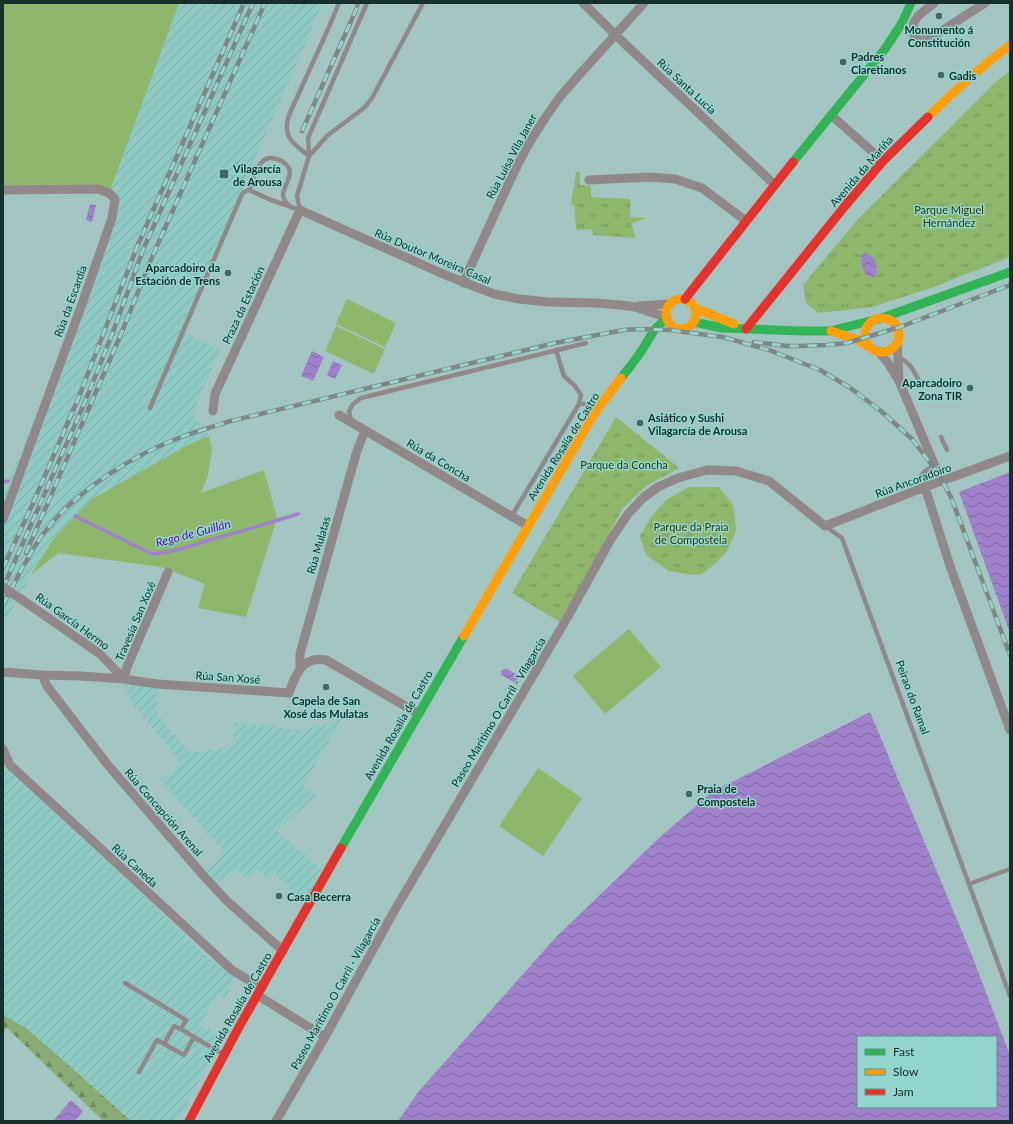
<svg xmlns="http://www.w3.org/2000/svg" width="1013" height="1124" font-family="Lato,sans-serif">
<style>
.industrial{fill:url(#industrial-furrows)}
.green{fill:#8fb76c}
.forest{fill:url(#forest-firs)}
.park{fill:url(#park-tufts)}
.water{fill:url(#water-waves);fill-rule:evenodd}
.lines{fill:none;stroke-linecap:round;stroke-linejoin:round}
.stream{stroke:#a082cc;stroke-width:3.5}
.lane{stroke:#91888a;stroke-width:4.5}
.street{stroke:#91888a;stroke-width:9}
.fast{stroke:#30b455;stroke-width:9}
.slow{stroke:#ff9f0a;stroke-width:9}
.jam{stroke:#e5322d;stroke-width:9}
.rail-casing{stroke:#808787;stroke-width:4.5}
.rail{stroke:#93d4cc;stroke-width:3;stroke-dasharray:9;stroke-linecap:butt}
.street-bridge{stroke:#91888a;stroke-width:9}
.poi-dot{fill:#466461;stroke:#93d4cc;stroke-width:1.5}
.labels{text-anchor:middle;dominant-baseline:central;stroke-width:3;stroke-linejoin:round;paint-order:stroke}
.poi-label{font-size:11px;font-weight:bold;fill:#15302d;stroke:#93d4cc;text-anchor:start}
.street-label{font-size:11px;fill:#15302d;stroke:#93d4cc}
.park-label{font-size:11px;fill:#2d3f0a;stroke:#93d4cc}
.water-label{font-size:12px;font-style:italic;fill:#67139a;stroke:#93d4cc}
</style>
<defs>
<pattern id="industrial-furrows" width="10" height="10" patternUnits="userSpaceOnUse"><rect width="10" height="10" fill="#8fc9c3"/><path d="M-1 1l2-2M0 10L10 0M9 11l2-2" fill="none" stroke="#7aada8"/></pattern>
<pattern id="forest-firs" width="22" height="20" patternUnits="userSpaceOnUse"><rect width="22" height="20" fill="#88ac74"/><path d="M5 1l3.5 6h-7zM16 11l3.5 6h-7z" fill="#6e8c60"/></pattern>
<pattern id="park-tufts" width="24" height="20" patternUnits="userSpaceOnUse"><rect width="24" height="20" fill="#8fb76c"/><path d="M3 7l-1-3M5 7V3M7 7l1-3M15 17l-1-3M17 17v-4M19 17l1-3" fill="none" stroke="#749559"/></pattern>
<pattern id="water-waves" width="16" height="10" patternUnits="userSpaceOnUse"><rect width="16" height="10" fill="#a082cc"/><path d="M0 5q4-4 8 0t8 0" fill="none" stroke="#816ba6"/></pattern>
</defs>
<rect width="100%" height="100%" fill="#a2c5c1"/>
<path class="industrial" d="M179 3H323L180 331 220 349 193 413 209 436 190 444 92 499 54 538 31 575 3 626V496L82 304 115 199 109 193Z
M108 678 157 684 158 716 191 753 233 746 234 722 304 730 342 719 303 786 317 795 277 831 327 874 308 906 275 873 267 879 257 869 247 879 238 871 212 885 202 874 225 853 160 780 180 762 130 700 125 686Z
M3 762 44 802 204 953 203 954 235 976 232 981 234 983 225 999 218 995 202 1021 204 1023 203 1027 221 1037 179 1121H131L65 1062 26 1028 3 1015Z"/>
<path class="green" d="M3 3H179L109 193 3 192Z
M347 299 396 323 385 347 336 324Z
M336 326 385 349 374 374 325 351Z
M209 436 212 449 208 475 201 493 264 470 277 518 246 617 198 608 205 584 161 567 58 553 31 575 54 538 92 499 190 444Z
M629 629 661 667 605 714 573 676Z
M538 768 582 798 543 856 499 826Z"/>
<path class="forest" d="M3 1015 26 1028 65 1062 131 1121H103L7 1028 3 1033Z"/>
<path class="park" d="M1010 71V257L931 288 872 307 818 313 806 303 803 285 858 219 998 80Z
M576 172H580V185L591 186V197L630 199V217L646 218 631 224 636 238 593 235 592 229 577 230 576 229 574 206 571 204Z
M616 417 679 468 646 486 623 508 560 622 512 593Z
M689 487H719L733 505 736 530 727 551 714 565 700 575 686 574 669 571 646 555 640 536 651 517 666 500Z"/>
<path class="water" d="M90 204 96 205 92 222 86 220Z
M865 253C874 255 877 264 877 273L875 277C863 278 860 264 862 255Z
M312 351 324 357 313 381 301 376Z
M333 361 342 365 335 379 327 375Z
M1010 472V633L959 492Z
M506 668 519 676 515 683 502 675 501 671Z
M870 712 971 953 1010 1055V1121H398L419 1091 556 937 659 838 712 792ZM858 1037H996V1107H858Z
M71 1100 83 1111 75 1121H53Z"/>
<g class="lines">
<path class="stream" d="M3 482 8 481
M75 516 152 554C171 553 191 546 209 540 239 532 269 523 298 514"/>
<path class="lane" d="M309 156 328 135 364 108 372 98 423 3
M309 156C293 143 282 138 289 115L329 27 339 3
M249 190 271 200 300 210
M300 210 297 196 309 156 308 138 367 3
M898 357C910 362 914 371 920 383
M579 404H589L595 409
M150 408 242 194 244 192 249 190C253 180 257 159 270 158 274 158 278 159 282 161 298 172 285 181 283 194 283 199 286 202 288 205
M351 421 349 411 353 404 361 398 586 343
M941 437 947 450
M511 517 579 404 581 395 575 386 564 376 556 350
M825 526 842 538 1010 996
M969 884 1010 869
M125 983 186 1020 181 1029 217 1051 223 1053
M164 1044 174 1026 181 1029
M139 1072 157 1040 184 1055 194 1037"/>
<path class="street" d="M583 3 626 45 775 185
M934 3 919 15 914 22 913 28 914 36 920 40 929 39 985 3
M831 115 883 161
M589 180 651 177 675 179 702 188 746 221
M3 190 98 189 109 193 115 199 112 218 82 304 3 519
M463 283 514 172 528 145 543 121 559 98 579 75 644 3
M638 306 670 304
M897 342 899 380
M879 352 888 363 899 381 935 466 934 468 926 473 922 478 951 569 1010 730
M213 411 215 394 300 210 443 274 494 294 519 299 548 302 596 303 621 305 635 307 659 315H666
M339 415 528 526
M21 599 100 654 124 679
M300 669V654L356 454 365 430
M3 672 42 675 80 676 124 679 157 684 289 693C296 674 301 656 326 660L419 714
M42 675 47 686 107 764 202 874 226 900 283 951
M124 679 127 667 168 572
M3 749 10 765 85 834 232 970 262 988
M257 995 325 1037
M276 1121 325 1037 393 913 567 618 611 539 628 514 643 498 658 487 678 478 707 470 736 471 769 481 825 526 925 487 1010 456"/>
<path class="fast" d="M793 162 885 49 902 23 911 3
M879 319 1010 272
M694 322 722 328 801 331H830L874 320
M621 378C628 369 636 360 642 350 652 336 651 329 667 319
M341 848 464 636"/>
<path class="slow" d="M928 117C954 91 981 67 1010 45
M666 314a15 15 0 1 1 30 0a15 15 0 1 1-30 0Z
M695 308 734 324
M865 335a17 17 0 1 1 34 0a17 17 0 1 1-34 0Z
M831 331 858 340 869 347
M464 636 590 421 597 410 621 378"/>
<path class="jam" d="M685 299 793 162
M746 329 845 206 883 161 928 117
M189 1121 239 1027 341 848"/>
<defs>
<path id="rail" d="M302 131 356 10 358 3
M754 342 787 346H801L827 345 847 343 900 327 1010 285
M26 553 121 334 153 255 265 3
M3 568 34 501 78 399 137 247 244 3
M3 588 85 402 113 332 143 250 253 3
M3 605C15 582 28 555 43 534 75 491 134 454 184 436 198 431 213 427 227 422L555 343 624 330 640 329 670 330 707 335 723 337 769 350 820 370 849 387 881 411 912 439 937 472 951 497 1010 655"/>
</defs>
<use href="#rail" class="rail-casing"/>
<use href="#rail" class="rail"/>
<path class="street-bridge" d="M3 587 21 599"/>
</g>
<g class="poi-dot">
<circle cx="939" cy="16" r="4"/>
<circle cx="843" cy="62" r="4"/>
<circle cx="941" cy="75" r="4"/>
<rect x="219" y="169" width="10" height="10" rx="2"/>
<circle cx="228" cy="273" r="4"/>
<circle cx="970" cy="388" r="4"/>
<circle cx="640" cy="423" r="4"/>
<circle cx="326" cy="687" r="4"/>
<circle cx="689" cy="794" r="4"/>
<circle cx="279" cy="896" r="4"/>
</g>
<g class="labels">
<g class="poi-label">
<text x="939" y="29" text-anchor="middle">Monumento á<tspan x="939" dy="13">Constitución</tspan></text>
<text x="851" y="56">Padres<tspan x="851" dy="13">Claretianos</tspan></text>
<text x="949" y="75">Gadis</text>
<text x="233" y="168">Vilagarcía<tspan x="233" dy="13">de Arousa</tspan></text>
<text x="220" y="267" text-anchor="end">Aparcadoiro da<tspan x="220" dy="13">Estación de Trens</tspan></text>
<text x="962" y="382" text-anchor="end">Aparcadoiro<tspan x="962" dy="13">Zona TIR</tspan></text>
<text x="648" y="417">Asiático y Sushi<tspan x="648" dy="13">Vilagarcía de Arousa</tspan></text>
<text x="326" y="700" text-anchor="middle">Capela de San<tspan x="326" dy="13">Xosé das Mulatas</tspan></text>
<text x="697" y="788">Praia de<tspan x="697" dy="13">Compostela</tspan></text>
<text x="287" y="896">Casa Becerra</text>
</g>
<g class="street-label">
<text transform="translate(687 86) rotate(43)">Rúa Santa Lucía</text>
<text transform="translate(511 156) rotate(-62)">Rúa Luisa Vila Janer</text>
<text transform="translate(861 171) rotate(-49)">Avenida da Mariña</text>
<text transform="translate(433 256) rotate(23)">Rúa Doutor Moreira Casal</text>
<text transform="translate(70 301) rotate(-70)">Rúa da Escardia</text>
<text transform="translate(243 305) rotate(-65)">Praza da Estación</text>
<text transform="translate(563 446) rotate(-58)">Avenida Rosalía de Castro</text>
<text transform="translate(439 460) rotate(31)">Rúa da Concha</text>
<text transform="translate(913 480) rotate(-20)">Rúa Ancoradoiro</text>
<text transform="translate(318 545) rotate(-74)">Rúa Mulatas</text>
<text transform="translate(73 621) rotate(36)">Rúa García Hermo</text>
<text transform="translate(135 621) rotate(-67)">Travesía San Xosé</text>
<text transform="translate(228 677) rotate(4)">Rúa San Xosé</text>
<text transform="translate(913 697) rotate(70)">Peirao do Ramal</text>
<text transform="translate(498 712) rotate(-59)">Paseo Marítimo O Carril - Vilagarcía</text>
<text transform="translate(398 725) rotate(-60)">Avenida Rosalía de Castro</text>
<text transform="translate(164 812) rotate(49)">Rúa Concepción Arenal</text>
<text transform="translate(135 865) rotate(43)">Rúa Caneda</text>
<text transform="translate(335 993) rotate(-61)">Paseo Marítimo O Carril - Vilagarcía</text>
<text transform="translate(237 1007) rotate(-60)">Avenida Rosalía de Castro</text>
</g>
<g class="park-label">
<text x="949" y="209">Parque Miguel<tspan x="949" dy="13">Hernández</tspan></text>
<text x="624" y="464">Parque da Concha</text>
<text x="691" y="526">Parque da Praia<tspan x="691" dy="13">de Compostela</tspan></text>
</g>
<g class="water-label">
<text transform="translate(193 533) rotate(-15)">Rego de Guillán</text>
</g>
</g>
<rect width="1013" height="1124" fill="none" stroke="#15302d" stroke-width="8"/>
<rect x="857" y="1036" width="140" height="72" fill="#93d4cc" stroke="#61928c"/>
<rect x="865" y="1049" width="20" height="6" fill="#30b455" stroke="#61928c"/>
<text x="893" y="1056" font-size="12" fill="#15302d">Fast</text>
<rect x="865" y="1069" width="20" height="6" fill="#ff9f0a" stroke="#61928c"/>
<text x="893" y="1076" font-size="12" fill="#15302d">Slow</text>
<rect x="865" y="1089" width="20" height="6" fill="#e5322d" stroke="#61928c"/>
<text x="893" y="1096" font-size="12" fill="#15302d">Jam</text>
</svg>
